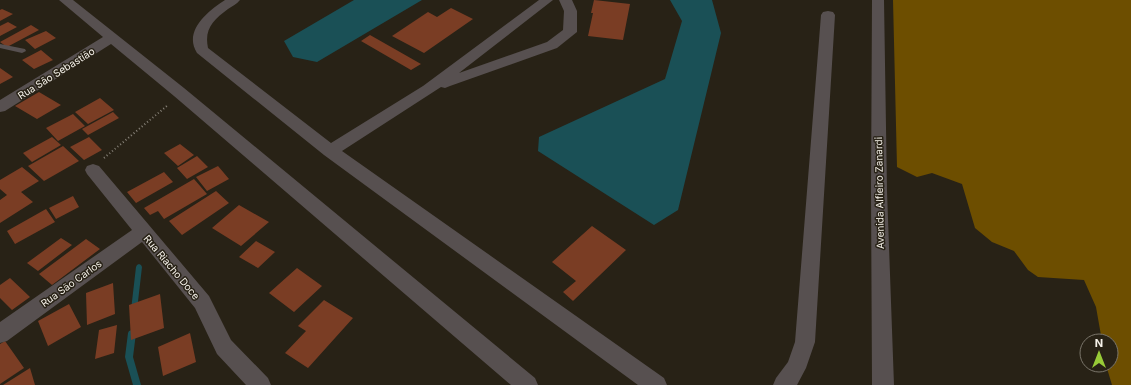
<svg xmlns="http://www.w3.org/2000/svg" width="1131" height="385" font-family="Inter,sans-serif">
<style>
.forest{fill:#6d4e00}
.water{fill:#1a5056}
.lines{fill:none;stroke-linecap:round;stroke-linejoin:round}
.stream{fill:#1a5056;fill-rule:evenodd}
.building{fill:#7a3d24}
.path{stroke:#888379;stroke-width:2;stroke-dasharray:1 2.5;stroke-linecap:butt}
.service{fill:#575050;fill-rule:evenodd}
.minor{fill:#575050;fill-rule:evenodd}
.labels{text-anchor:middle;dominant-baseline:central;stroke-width:3;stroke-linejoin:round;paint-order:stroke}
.street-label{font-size:10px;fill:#f5f1e9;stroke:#282216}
</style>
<rect width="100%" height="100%" fill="#282216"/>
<path class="forest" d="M893 0H1131V385H1112L1106 365H1111V341H1102L1096 307 1084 280 1038 277 1028 270 1014 251 992 242 975 228 962 184 932 173 917 177 897 167Z"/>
<path class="water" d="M354 0H422L317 62 293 57 284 41Z
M670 0H712L721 33 678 210 654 225 538 151 539 137 665 79 682 21Z"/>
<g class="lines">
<path class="stream" d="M139 264 141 265 142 267 137 310 136 312 134 313 132 312 131 310 136 267 137 265Z
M132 330 135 331 136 333 133 357 141 385H133L125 357 128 333 129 331Z"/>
</g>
<path class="building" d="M594 0 630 4 623 40 588 36 593 13H591Z
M451 8 473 19 424 53 392 36 428 12 437 17Z
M2 9 13 14 0 21V10Z
M8 22 17 27 0 36V26Z
M31 25 39 30 7 47 0 42Z
M46 31 56 38 35 49 25 40Z
M370 35 421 64 411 70 361 41Z
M41 50 53 60 34 69 22 60Z
M0 68 13 77 0 84Z
M39 92 61 105 37 119 15 106Z
M100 98 114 110 88 124 75 112Z
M113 112 119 118 88 135 82 129Z
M73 114 85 126 58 141 46 128Z
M52 137 61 145 32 162 23 153Z
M89 137 102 150 84 160 70 147Z
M180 144 194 155 178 166 164 153Z
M63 146 79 161 44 181 28 166Z
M197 156 208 167 187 179 177 168Z
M218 166 229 179 207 191 196 177Z
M22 167 39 181 21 192 33 202 0 223V200L7 195 0 189V180Z
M164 172 173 182 136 203 127 192Z
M194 179 207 194 164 219 158 211 150 215 144 208Z
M216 191 229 203 182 235 169 221Z
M73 196 79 207 56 219 49 208Z
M239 205 269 222 241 246 212 228Z
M46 209 55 222 15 244 7 231Z
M592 226 626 250 573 301 563 292 576 281 552 262Z
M61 238 72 245 38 271 27 263Z
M86 239 100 249 52 285 39 274Z
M256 241 275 252 258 268 239 257Z
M297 268 322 286 294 312 269 293Z
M10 278 30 297 12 310 0 298V285Z
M113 283 115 314 87 325 86 293Z
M160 294 164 328 131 340 129 305Z
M324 300 353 318 308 368 285 353 306 331 298 326Z
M69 304 81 327 48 346 38 321Z
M117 325 114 353 95 359 99 330Z
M190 333 196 362 163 376 158 347Z
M5 341 24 368 0 384V344Z
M30 368 35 385H3Z"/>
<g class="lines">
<path class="path" d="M104 158 168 105"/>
<path class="service" d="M0 44 25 49 26 51 22 53 0 48Z"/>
<path class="minor" d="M59 0H73L184 88 535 378 538 385H511L174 96 111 44 5 111 0 112V100L103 37Z
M225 0H240C237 4 232 6 228 9 213 20 204 29 208 48L331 143 423 86 539 0H553L459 73 547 42 563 30 564 11 559 0H572L577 11V32L557 48 450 86 445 88 441 87 342 151 664 378 667 385H638L324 155 197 53C183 31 208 11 225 0Z
M872 0H884L887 191 894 385H872L871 191Z
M828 11 833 12 835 15 815 342 806 368 797 385H773L776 378 788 362 795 342 821 15 823 12Z
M93 164 99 166 209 296 231 340 268 378 271 385H246L217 354 195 308 142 242 7 341 0 343V322L132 230 87 174 85 170 87 166Z"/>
</g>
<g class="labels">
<g class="street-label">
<text transform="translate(56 73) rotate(-32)">Rua São Sebastião</text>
<text transform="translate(879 193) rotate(-91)">Avenida Alfieiro Zanardi</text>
<text transform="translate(172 267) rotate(50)">Rua Riacho Doce</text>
<text transform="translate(71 283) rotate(-36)">Rua São Carlos</text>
</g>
</g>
<g transform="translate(1099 353)"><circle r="19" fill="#282216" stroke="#7a756a"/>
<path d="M0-3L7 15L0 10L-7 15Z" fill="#98cb37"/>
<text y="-6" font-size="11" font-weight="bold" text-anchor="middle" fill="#f5f1e9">N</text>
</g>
</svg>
